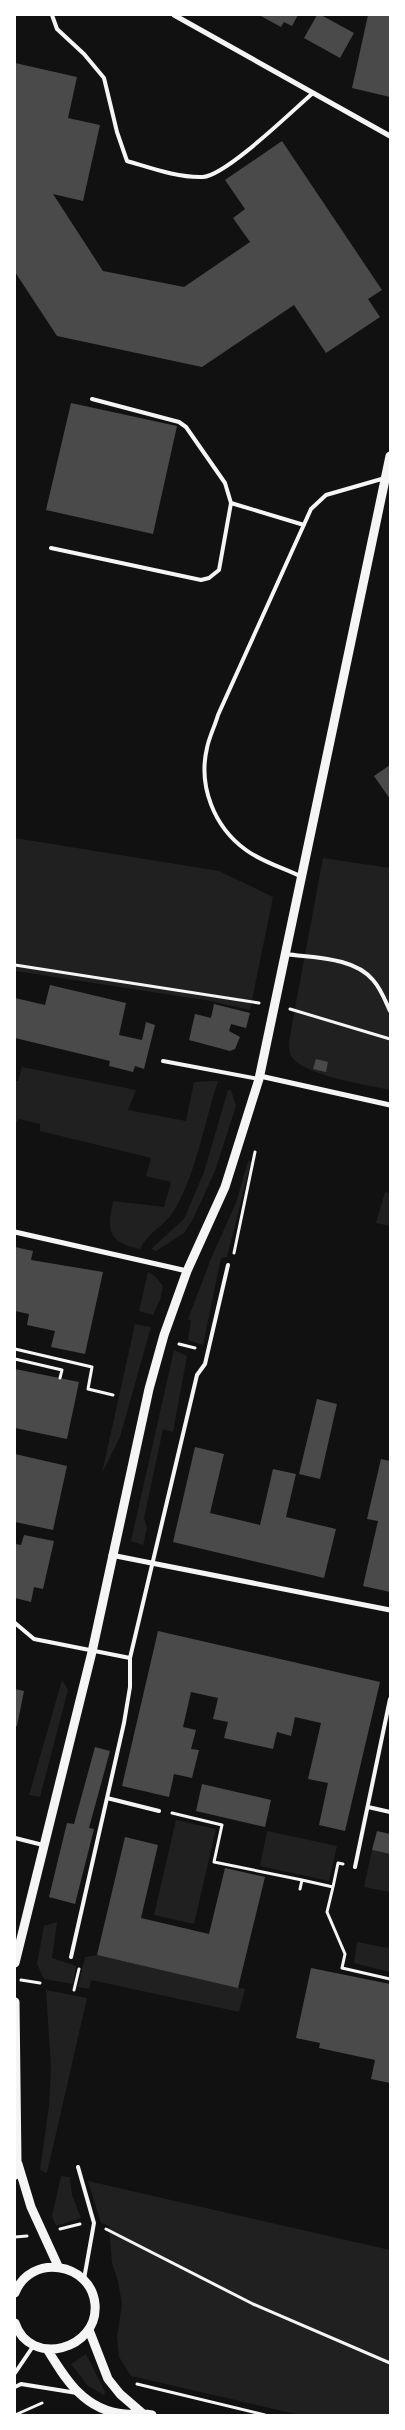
<svg xmlns="http://www.w3.org/2000/svg" width="405" height="2430" font-family="Manrope,sans-serif">
<style>
.green{fill:#202020}
.building{fill:#4a4a4a}
.lines{fill:none;stroke-linecap:round;stroke-linejoin:round}
.path{stroke:#f5f5f5;stroke-width:3}
.service{stroke:#f5f5f5;stroke-width:4}
.minor{stroke:#f5f5f5;stroke-width:5}
.tertiary{stroke:#f5f5f5;stroke-width:9}
</style>
<rect width="100%" height="100%" fill="#111"/>
<path class="green" d="M15 838 219 871 273 897 250 1010 211 1001 15 971Z
M323 858 390 868V1090C369 1085 298 1075 290 1054 287 1044 292 1029 293 1019Z
M22 1067 136 1090 128 1110 186 1121 194 1082 218 1081C204 1123 197 1171 175 1209 165 1226 148 1232 140 1249 107 1242 107 1230 113 1201L164 1207 171 1182 146 1176 151 1158 40 1131V1124L19 1119 15 1124V1081H18Z
M228 1090H231L236 1106 215 1171 193 1219 184 1233 156 1251 151 1249 184 1219 204 1172Z
M248 1161 251 1162 227 1257 221 1258 203 1345 188 1340 191 1321 188 1319 212 1256 236 1203Z
M385 1192 390 1193V1226L376 1223Z
M148 1272 155 1276 163 1286 160 1300 153 1315 139 1311Z
M135 1324 151 1327 120 1437 102 1473Z
M174 1350 187 1356 173 1432 163 1429 144 1518 147 1528 143 1545 131 1541Z
M62 1680 68 1690 40 1797 29 1795Z
M176 1820 216 1829 194 1924 154 1915Z
M267 1831 337 1846 329 1881 260 1866Z
M372 1850 390 1854V1892L364 1887Z
M57 1922 52 1958 76 1966 73 1984 44 1979 37 1964 44 1926Z
M357 1942 388 1948 390 1942V1972L354 1963Z
M97 1955 245 1989 239 2012 91 1980 89 1989 78 1987 85 1957Z
M46 1990 87 1998 47 2173 40 2170 49 2106 51 2067Z
M61 2176 70 2177 72 2195 81 2218 56 2226 52 2216Z
M88 2181 390 2250V2415H300L131 2376 119 2357 117 2337 122 2304 118 2281 112 2263 109 2226 101 2223Z
M86 2354 105 2392 104 2395 88 2386 71 2364Z"/>
<path class="building" d="M259 15H298L292 26 284 22 281 27Z
M317 15H321L354 33 340 58 304 38Z
M368 15H390V97L352 88Z
M15 63 77 77 68 118 100 125 83 201 53 194 103 271 184 287 250 242 233 218 245 209 225 180 282 141 382 290 368 299 380 317 326 353 294 305 202 367 57 336 15 272Z
M71 403 177 426 153 534 46 510Z
M390 765V799L374 776Z
M50 985 126 1003 119 1035 142 1040 146 1022 155 1025 144 1069 135 1066 133 1072 109 1066 110 1061 15 1038V998L45 1005Z
M214 1004 250 1013 246 1028 231 1024 229 1031 240 1037 235 1049 230 1051 189 1040 195 1014 211 1018Z
M316 1059 328 1062 326 1072 313 1069Z
M15 1247 33 1251 31 1260 103 1272 85 1354 51 1347 55 1331 27 1325 29 1314 15 1311Z
M15 1369 79 1382 67 1439 15 1428Z
M317 1399 337 1404 320 1479 299 1474Z
M195 1447 224 1454 210 1513 260 1525 273 1469 296 1474 286 1517 336 1529 324 1578 173 1542Z
M15 1454 67 1466 53 1530 15 1522Z
M381 1459 390 1461V1592L363 1586 378 1521 367 1519Z
M24 1535 54 1541 43 1589 34 1587 31 1602 15 1598V1544L21 1545Z
M158 1631 380 1682 345 1831 319 1825 328 1783 308 1779 321 1723 295 1717 291 1736 277 1732 273 1749 224 1738 228 1722 213 1719 218 1698 191 1692 183 1727 196 1730 191 1749 199 1750 192 1778 174 1774 169 1797 122 1786Z
M15 1689 24 1691 17 1726H15Z
M95 1747 110 1751 89 1828 94 1829 75 1904 49 1897 67 1823 74 1824Z
M202 1784 271 1800 265 1827 196 1811Z
M377 1831 390 1834V1854L372 1850Z
M125 1837 158 1845 141 1918 209 1934 225 1868 265 1877 238 1988 97 1955Z
M311 1968 390 1984V2083L371 2079 375 2060 319 2048 320 2043 296 2038Z"/>
<g class="lines">
<path class="path" d="M15 965 259 1003
M290 1009 390 1039
M234 1253 255 1152
M179 1344 195 1348
M15 1349 92 1367 88 1389 113 1395
M15 1359 62 1370 60 1378
M172 1813 222 1825 214 1862 302 1880
M333 1887 327 1912 345 1954 342 1968 390 1979
M300 1889 302 1880 333 1887 338 1863 343 1864
M21 1980 40 1983
M74 1990 79 1969
M60 2229 80 2224
M106 2229 253 2304 390 2363
M15 2237 27 2236
M137 2384 265 2415
M15 2415 42 2403"/>
<path class="service" d="M52 15 57 29 84 54 104 78 117 132 127 161C151 168 178 178 203 177 227 175 293 110 313 93
M231 503 304 525
M51 548 201 580 209 578 219 570 231 503 225 483 186 427 179 422 92 399
M302 877C284 868 262 862 246 850 214 827 198 786 207 748 209 737 215 726 218 715L311 509 326 495 385 478
M286 954C314 958 354 957 373 980 381 989 385 1000 390 1011
M163 1061 259 1079
M15 1623 34 1639 130 1658 197 1375 205 1364 228 1265
M107 1798 159 1811
M368 1807 390 1812
M15 1838 43 1845
M355 1867 390 1699
M71 1957 124 1723 130 1687V1658
M78 2167 94 2223 84 2279
M15 2373 34 2345
M15 2387 21 2384 77 2393"/>
<path class="minor" d="M174 15 390 136
M260 1076 390 1105
M15 1232 187 1271
M111 1555 390 1610"/>
<path class="tertiary" d="M15 1963 92 1652 149 1389 164 1335 187 1271 225 1187 259 1079 390 456
M15 2002 17 2163 15 2175
M18 2164 31 2207 58 2266
M15 2293C30 2253 91 2262 95 2304 99 2350 30 2368 15 2323
M89 2330 108 2379 120 2394 142 2413
M47 2349C66 2380 85 2411 125 2414 135 2415 143 2413 152 2415"/>
</g>
<rect width="405" height="2430" fill="none" stroke="#ffffff" stroke-width="32"/>
</svg>
